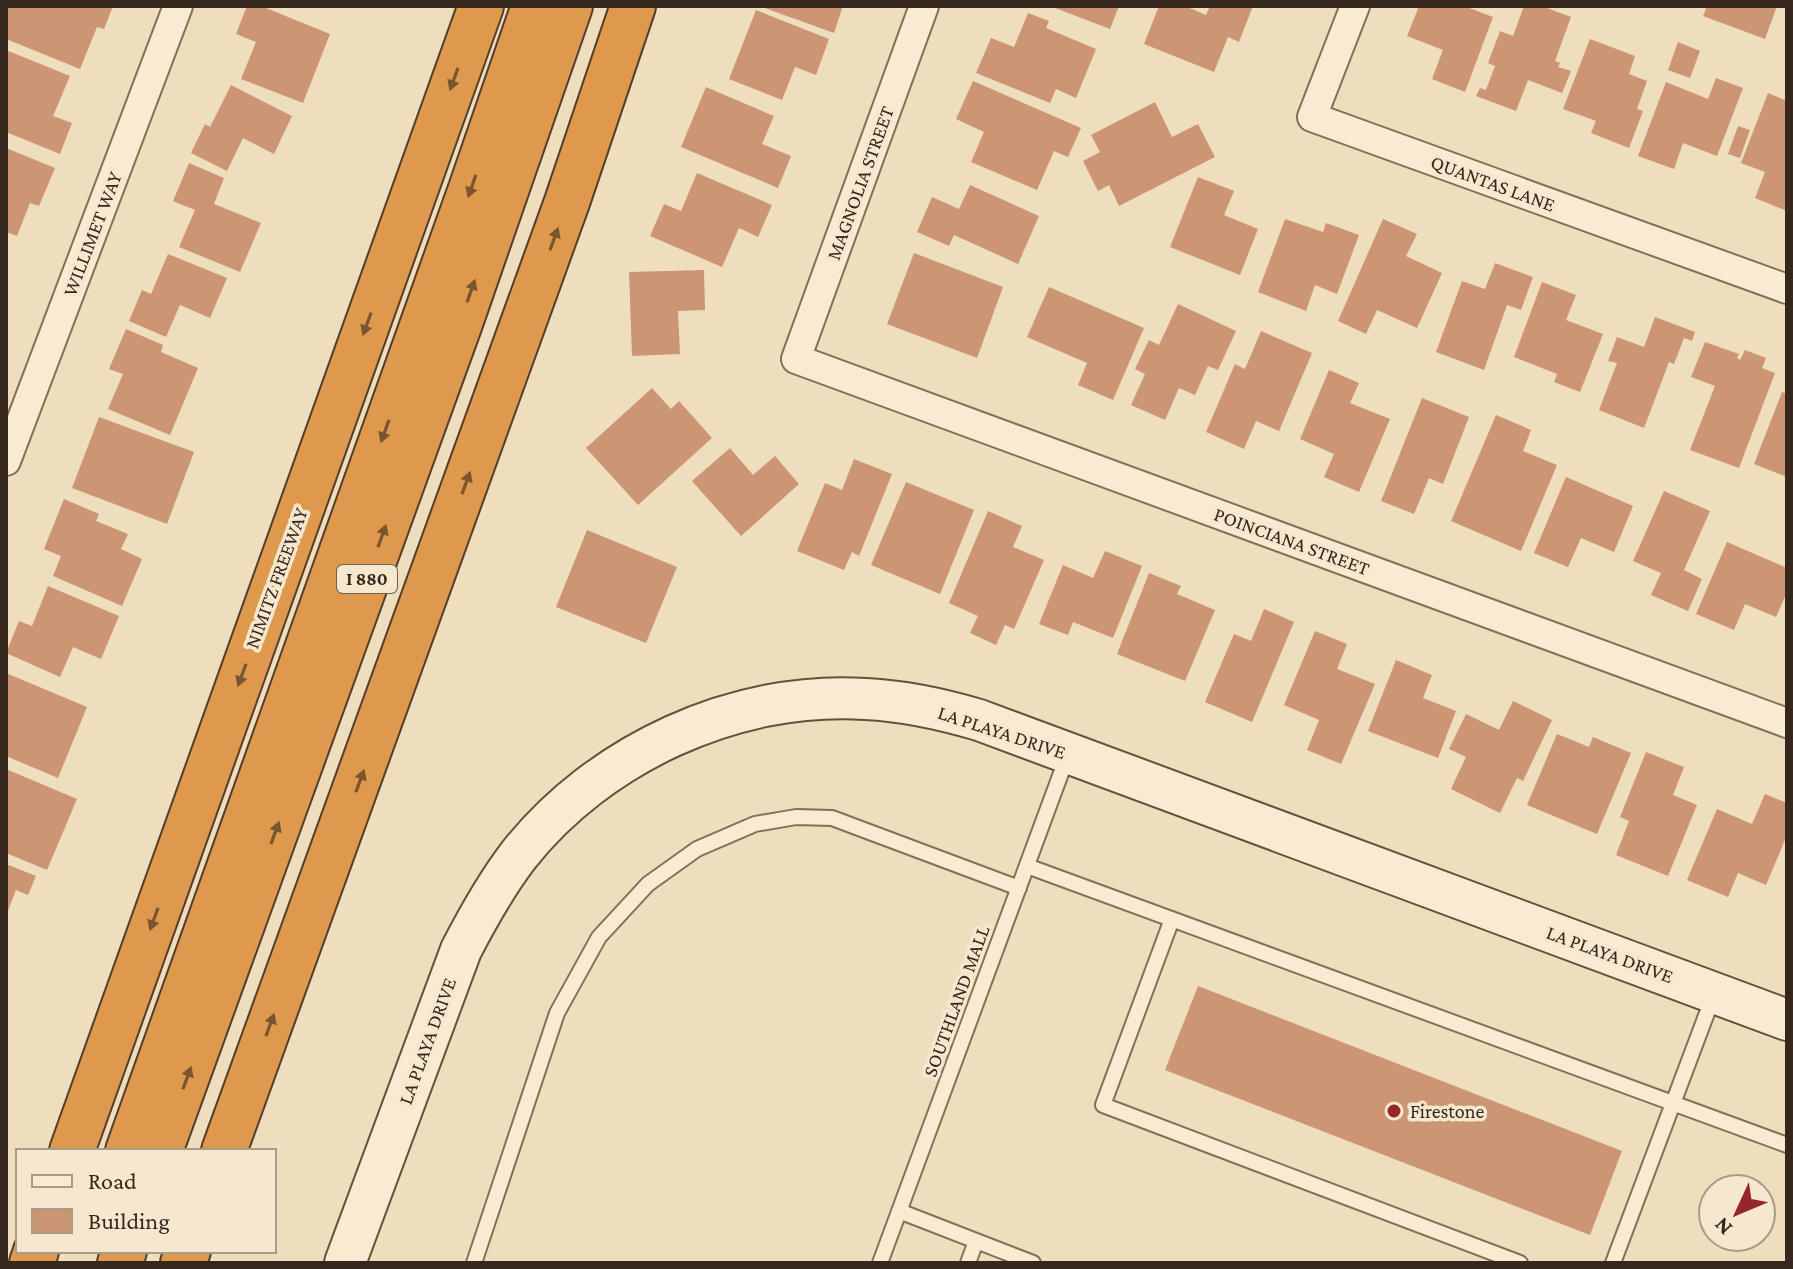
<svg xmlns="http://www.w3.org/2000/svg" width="1793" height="1269" font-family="'Crimson Pro',serif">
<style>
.building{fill:#cc9574}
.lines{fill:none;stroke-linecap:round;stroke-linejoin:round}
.service-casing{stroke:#866e57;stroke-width:18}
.minor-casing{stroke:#866e57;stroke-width:32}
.secondary-casing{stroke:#684f3a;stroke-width:44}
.motorway-casing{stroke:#533d2c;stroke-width:48}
.service{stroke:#f9ebd1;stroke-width:14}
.minor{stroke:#f9ebd1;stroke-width:28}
.secondary{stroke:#f9ebd1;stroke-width:40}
.motorway{stroke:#df994d;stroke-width:44}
.oneway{fill:#795530}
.poi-dot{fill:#95272c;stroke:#f5e8ce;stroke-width:3}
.labels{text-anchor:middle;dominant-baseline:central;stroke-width:7;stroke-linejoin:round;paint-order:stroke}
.shield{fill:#f5e8ce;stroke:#6f6151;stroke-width:2}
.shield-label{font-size:18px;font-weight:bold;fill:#35271c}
.street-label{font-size:20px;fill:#35271c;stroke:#f5e8ce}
.poi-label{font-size:20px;fill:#35271c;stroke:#f5e8ce;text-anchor:start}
</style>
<rect width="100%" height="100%" fill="#eedebe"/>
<path class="building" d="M6 6H113L104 29 97 27 80 69 6 39Z
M247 6H261L330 34 303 103 241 79 256 42 236 34Z
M759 6H843L834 33Z
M1050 6H1119L1110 29Z
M1159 6H1185L1206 15 1210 6H1253L1239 42 1228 37 1214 72 1144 44Z
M1419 6H1464L1493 17 1465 92 1432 79 1443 50 1407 36Z
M1524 6H1542L1571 17 1555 61 1560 63 1558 67 1571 71 1562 93 1528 80 1516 111 1476 96 1480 88 1486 90 1495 66 1488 63 1500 31 1513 36Z
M1707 6H1777L1765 39 1703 16Z
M756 10 829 39 816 75 795 67 782 100 729 79Z
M1028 13 1049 21 1046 28 1096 49 1076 98 1056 89 1050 103 976 73 991 38 1014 47Z
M1590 39 1635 56 1629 74 1647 81 1637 109 1643 111 1629 148 1591 133 1596 121 1563 109Z
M1678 42 1700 51 1690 78 1668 70Z
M6 50 70 76 53 116 72 123 60 154 6 132Z
M1716 78 1743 88 1717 156 1683 143 1674 169 1638 156 1666 82 1708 99Z
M973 81 1081 128 1068 157 1054 151 1037 190 971 162 984 132 956 119Z
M231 85 292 116 274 154 243 138 227 171 191 153 205 124 210 127Z
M706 87 774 116 762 144 791 156 778 188 681 147Z
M1768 93 1787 101V211L1755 198 1765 172 1741 163Z
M1155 102 1172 137 1198 124 1215 157 1119 206 1109 185 1098 191 1083 161 1100 152 1091 135Z
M1738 126 1750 130 1740 158 1728 154Z
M6 148 55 168 39 206 30 203 17 236 6 232Z
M189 163 224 178 214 204 261 223 240 272 179 247 195 210 173 201Z
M697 173 772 205 758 237 739 228 722 267 650 236 664 204 681 211Z
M1198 177 1234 191 1224 215 1258 229 1240 275 1170 247Z
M970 185 1039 216 1018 264 954 235 949 246 917 232 932 197 959 209Z
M1285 219 1323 232 1326 223 1359 235 1337 294 1315 285 1306 311 1258 292Z
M1383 219 1417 234 1406 256 1442 273 1417 328 1377 310 1366 334 1338 321Z
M914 253 1003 287 977 358 887 324Z
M168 254 227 278 210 318 180 305 166 337 129 321 142 290 151 294Z
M1495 263 1533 277 1521 310 1507 305 1484 370 1436 352 1462 281 1485 289Z
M704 270 705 310 678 311 680 354 632 356 629 272Z
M1542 282 1576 295 1566 320 1603 334 1580 392 1554 382 1557 374 1514 357Z
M1049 287 1144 328 1113 400 1078 385 1087 363 1027 337Z
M1178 304 1236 331 1218 370 1208 366 1195 395 1179 388 1165 420 1131 405 1145 374 1135 369 1149 340 1159 345Z
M1655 317 1695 332 1692 341 1684 338 1674 364 1669 362 1644 428 1599 410 1617 363 1608 361 1617 337 1644 347Z
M126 329 163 345 161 352 198 368 170 435 108 409 123 374 109 369Z
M1261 331 1312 353 1279 431 1256 421 1244 449 1206 432 1235 364 1245 369Z
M1705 342 1739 354 1737 358 1740 360 1745 350 1766 358 1762 368 1775 373 1739 468 1690 450 1715 386 1691 377Z
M1329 370 1359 383 1350 403 1390 419 1359 492 1324 477 1334 454 1300 439Z
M652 388 671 409 679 401 712 438 638 505 586 448Z
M1782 392 1787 394V477L1754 464Z
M1422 398 1469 417 1443 484 1429 478 1414 514 1381 501Z
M1496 415 1531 430 1523 451 1557 465 1521 551 1451 521Z
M99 417 194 452 167 524 72 488Z
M730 448 753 475 775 456 799 484 741 536 692 481Z
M854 459 892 474 859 556 852 552 844 570 797 551 825 483 842 490Z
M1566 477 1633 506 1614 552 1581 538 1568 567 1534 553Z
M906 482 974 510 940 594 871 565Z
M1664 491 1710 511 1684 570 1702 579 1688 611 1651 595 1661 573 1633 561Z
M64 499 99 514 96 521 128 534 121 549 142 559 122 606 53 576 61 556 44 549Z
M988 511 1022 526 1013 547 1044 560 1014 629 1005 625 996 645 970 633 978 616 949 603Z
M587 530 677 567 646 643 556 607Z
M1727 542 1787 568V592L1776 617 1745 604 1734 630 1696 614Z
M1105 551 1142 566 1113 638 1073 622 1068 635 1039 624 1063 565 1093 578Z
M1149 573 1181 586 1177 594 1215 610 1185 681 1117 654Z
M48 586 119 616 101 659 73 647 60 677 6 653 19 621 32 626Z
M1264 609 1294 622 1252 722 1205 702 1234 634 1251 641Z
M1315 631 1347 644 1337 669 1375 684 1341 764 1307 750 1319 720 1284 705Z
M1396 660 1432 675 1423 698 1456 711 1438 758 1368 731Z
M6 673 87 707 58 778 6 756Z
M1513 701 1552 720 1523 781 1517 778 1500 813 1451 789 1466 757 1449 749 1466 714 1499 730Z
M1557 734 1589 747 1593 737 1631 753 1597 834 1527 805Z
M1646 752 1684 767 1673 795 1697 805 1668 876 1616 855 1629 821 1620 817Z
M6 769 77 799 47 870 6 853Z
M1765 794 1787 803V835L1766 885 1738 873 1728 897 1687 880 1717 809 1752 824Z
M6 864 36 876 28 895 16 890 6 916Z
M1198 986 1622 1151 1590 1235 1165 1070Z"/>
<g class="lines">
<defs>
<path id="service" d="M1027 866 1787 1145
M1172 919 1103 1105 1520 1263
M899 1211 1033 1263
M474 1263 557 1013 599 937 648 884 697 849 755 824 796 817 832 818 1019 888
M880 1263 1067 757
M968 1263 976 1241
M1613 1263 1713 997"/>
<path id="minor" d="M924 6 796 359 1787 723
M1355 6 1312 117 1787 289
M6 461 178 6"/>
<path id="secondary" d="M345 1263 461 950C478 917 496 885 518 856 598 754 736 690 866 699 905 701 942 709 979 720L1787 1020"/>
<path id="motorway" d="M72 1151 481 6
M128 1151 471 189 534 6
M160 1151 460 323 570 6
M224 1151 567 202 633 6
M32 1263 36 1251
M120 1263 124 1251
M183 1263 188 1251"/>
</defs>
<use href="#service" class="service-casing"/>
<use href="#minor" class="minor-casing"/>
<use href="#secondary" class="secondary-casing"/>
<use href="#motorway" class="motorway-casing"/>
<use href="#service" class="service"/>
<use href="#minor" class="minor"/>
<use href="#secondary" class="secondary"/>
<use href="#motorway" class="motorway"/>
</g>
<defs><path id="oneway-solid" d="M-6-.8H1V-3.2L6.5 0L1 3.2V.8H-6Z" transform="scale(2)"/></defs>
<g class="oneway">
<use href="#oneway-solid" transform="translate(454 79) rotate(110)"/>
<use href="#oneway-solid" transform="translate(472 186) rotate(109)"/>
<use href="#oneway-solid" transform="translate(554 239) rotate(-70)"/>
<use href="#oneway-solid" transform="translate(471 291) rotate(-71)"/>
<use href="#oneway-solid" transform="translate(367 324) rotate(110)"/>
<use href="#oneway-solid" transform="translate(385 431) rotate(110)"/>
<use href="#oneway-solid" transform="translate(466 483) rotate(-70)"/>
<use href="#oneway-solid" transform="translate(382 536) rotate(-70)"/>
<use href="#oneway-solid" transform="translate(242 675) rotate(110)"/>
<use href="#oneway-solid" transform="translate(360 781) rotate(-70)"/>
<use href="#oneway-solid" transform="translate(275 833) rotate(-70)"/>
<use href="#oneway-solid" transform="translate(154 919) rotate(110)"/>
<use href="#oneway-solid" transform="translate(270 1025) rotate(-70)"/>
<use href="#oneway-solid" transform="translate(187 1078) rotate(-70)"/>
</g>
<circle class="poi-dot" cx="1394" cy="1111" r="8"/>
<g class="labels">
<rect class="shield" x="337" y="565" width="60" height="28" rx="6"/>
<g class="shield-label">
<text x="367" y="579">I 880</text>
</g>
<g class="street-label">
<text transform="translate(860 183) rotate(-70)">MAGNOLIA STREET</text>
<text transform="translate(1493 183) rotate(20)">QUANTAS LANE</text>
<text transform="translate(92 234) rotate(-69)">WILLIMET WAY</text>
<text transform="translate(1292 541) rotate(20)">POINCIANA STREET</text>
<text transform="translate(276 578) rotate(-70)">NIMITZ FREEWAY</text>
<text transform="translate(1002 732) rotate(18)">LA PLAYA DRIVE</text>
<text transform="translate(1610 954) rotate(20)">LA PLAYA DRIVE</text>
<text transform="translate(956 1001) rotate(-70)">SOUTHLAND MALL</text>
<text transform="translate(427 1041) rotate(-70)">LA PLAYA DRIVE</text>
</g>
<g class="poi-label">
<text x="1410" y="1111">Firestone</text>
</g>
</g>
<rect width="1793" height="1269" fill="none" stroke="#35271c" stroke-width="16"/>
<rect x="16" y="1149" width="260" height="104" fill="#f5e8ce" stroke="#a89b87" stroke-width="2"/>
<rect x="32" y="1175" width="40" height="12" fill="#f9ebd1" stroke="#a89b87" stroke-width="2"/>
<text x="88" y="1189" font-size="24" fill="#35271c">Road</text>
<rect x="32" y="1209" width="40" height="24" fill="#cc9574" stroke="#a89b87" stroke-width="2"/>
<text x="88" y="1229" font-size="24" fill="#35271c">Building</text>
<g transform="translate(1737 1213) rotate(226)"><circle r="38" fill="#f5e8ce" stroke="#a89b87" stroke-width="2"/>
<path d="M0-6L14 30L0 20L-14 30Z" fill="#95272c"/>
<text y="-12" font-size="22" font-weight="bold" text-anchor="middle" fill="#35271c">N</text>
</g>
</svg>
